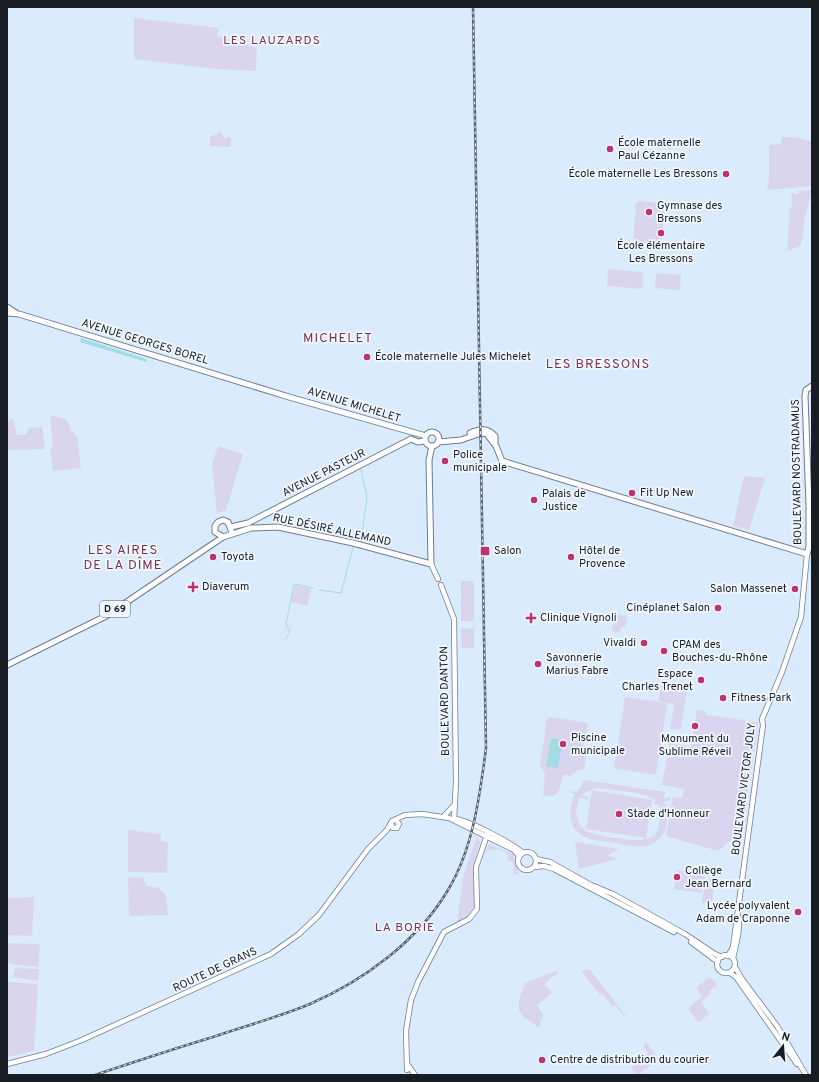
<svg xmlns="http://www.w3.org/2000/svg" width="819" height="1082" font-family="Overpass,sans-serif">
<style>
.green{fill:#dad5ef;fill-rule:evenodd}
.water{fill:#a3dce5}
.lines{fill:none;stroke-linecap:round;stroke-linejoin:round}
.stream{stroke:#a3dce5;stroke-width:1}
.secondary-casing{stroke:#6e7d8e;stroke-width:6}
.primary-casing{stroke:#6e7d8e;stroke-width:7}
.secondary{stroke:#fff;stroke-width:4.5}
.primary{stroke:#fff;stroke-width:5}
.rail-casing{stroke:#58626c;stroke-width:2.5}
.rail{stroke:#f1f7ff;stroke-width:1;stroke-dasharray:3;stroke-linecap:butt}
.poi-dot{fill:#bd336e;stroke:#f1f7ff;stroke-width:1.5}
.labels{text-anchor:middle;dominant-baseline:central;stroke-width:3.5;stroke-linejoin:round;paint-order:stroke}
.shield{fill:#f1f7ff;stroke:#585e65;stroke-width:1}
.shield-label{font-size:10px;font-weight:bold;fill:#171d23}
.poi-label{font-size:11px;fill:#171d23;stroke:#f1f7ff;text-anchor:start}
.street-label{font-size:11px;fill:#171d23;stroke:#f1f7ff}
.neighbourhood-label{font-size:12px;letter-spacing:1px;fill:#79344d;stroke:#f1f7ff}
.quarter-label{font-size:13px;letter-spacing:1px;fill:#79344d;stroke:#f1f7ff}
</style>
<rect width="100%" height="100%" fill="#daebfe"/>
<path class="green" d="M134 18 219 28 217 36 257 48 256 71 216 69 134 59Z
M221 132 224 138 231 137V147L210 146V137Z
M781 137H796L812 142V186L768 190 767 185 769 182V145L781 144Z
M812 190 805 217 801 245 789 251 787 248 790 209 793 201H791L792 193 798 194V191Z
M639 201 658 203V210H664L662 244 633 242 636 204Z
M608 269 643 272 642 289 607 286Z
M656 273 681 275 680 290 655 288Z
M50 415 66 419 71 430 77 436 81 468 53 471 50 451 53 447Z
M10 419H13L17 435H26L29 428 42 427 45 449 7 450V423Z
M218 446 243 454 226 510 217 513 212 464Z
M744 476 765 478 749 530 733 526Z
M461 581H474V621H461Z
M295 585 311 589 307 606 290 602Z
M615 614 627 616 625 627H622L620 632 612 631Z
M474 628V648H462L461 629Z
M661 686 687 690 681 730 670 729 675 700 674 704 658 701Z
M625 697 667 703 656 775 614 768Z
M697 709 706 712V715L758 722 743 830 718 851 666 836 673 797 682 798 684 789 662 785 670 743 691 747Z
M551 717 588 723 582 752 586 757 584 769H579L570 776 566 774 563 776 558 793 553 796H543L545 773 543 771 540 766 546 726 544 722Z
M583 780 665 792 664 799 670 797 671 799 664 802C672 818 666 842 646 846 635 848 622 844 612 842 603 841 593 841 585 837 568 829 567 809 575 794L571 793 572 790 576 792 581 787ZM596 788C610 789 646 792 656 801L654 802 655 805 658 804 660 807C660 814 660 829 655 835 646 846 598 836 585 831 575 821 574 809 580 797L587 800 588 798 582 795V794Z
M592 790 652 800 646 838 586 829Z
M128 830 161 834V841L168 842 167 873 128 872Z
M477 836 480 842 473 865 475 907 468 917 457 922 464 874Z
M575 842 619 849 608 855 617 859 579 869Z
M489 844 513 854 519 873 514 875 513 863 508 860V854L499 849 487 851 482 859Z
M677 870 705 874 702 893 674 889Z
M128 877 143 878 147 886 159 888 166 896 168 915 129 916Z
M706 879 715 880 712 904 702 902Z
M34 897 32 936 7 935V898Z
M7 943 40 944 38 967 12 964 7 961Z
M15 968 39 969 38 981 13 977Z
M589 969 592 972 626 1016 625 1017 616 1006 613 1007 602 994 601 996 582 972 583 970Z
M556 971 558 973 544 984 552 993 537 1005 544 1016 541 1019 539 1028 524 1017 519 1010V999L525 983Z
M710 977 717 985 709 991 710 994 701 1002 709 1014 698 1023 688 1008 702 997 696 988Z
M7 982 38 984 34 1051 7 1057Z
M646 1042 659 1059 637 1075 631 1068 648 1053 643 1046Z"/>
<path class="water" d="M81 338 147 359 146 362 80 342Z
M551 738 563 740 558 768 546 766Z"/>
<g class="lines">
<path class="stream" d="M361 542 367 497 361 470
M319 590 341 593 353 547
M286 639 290 632 286 624 294 584 313 588"/>
<defs>
<path id="secondary" d="M431 564 438 579
M441 585 454 619 456 782 454 819
M444 816 455 804
M454 819C467 819 513 844 523 853
M391 824 393 828H397L399 824 396 820
M518 861a9 9 0 1 1 18 0a9 9 0 1 1-18 0Z
M536 859 550 862 591 885 613 894 685 934 715 954 722 957
M534 867 544 866 554 869 674 932
M691 942 718 962
M717 964a9 9 0 1 1 18 0a9 9 0 1 1-18 0Z
M728 956 733 947 763 725 762 719 782 672 801 617 807 554
M733 958C736 944 741 929 738 915
M735 967 742 979 777 1026 806 1075
M730 973 736 977 797 1064
M7 1064 46 1054 82 1040 271 954 299 934 319 915 368 849 387 830 392 821 405 815 422 814 449 818 514 850 519 856
M408 1065 415 1075
M407 1070 406 1031 411 1000 418 982 444 932 469 919 477 909 476 867 487 835"/>
<path id="primary" d="M7 307 16 313
M7 313 19 314 289 397 426 436
M425 439a7 7 0 1 1 14 0a7 7 0 1 1-14 0Z
M470 433C480 429 487 427 495 436V442
M438 442 461 440 478 434 486 433 496 446 502 461 807 554 809 547V505L805 396 806 390 812 386
M231 527 248 523 411 439 418 442 425 441
M223 537 215 532V526L218 522 223 520 228 522 231 530
M7 665 106 616 223 537 251 528 278 527 353 543 431 564 429 460 432 446"/>
</defs>
<use href="#secondary" class="secondary-casing"/>
<use href="#primary" class="primary-casing"/>
<use href="#secondary" class="secondary"/>
<use href="#primary" class="primary"/>
<defs>
<path id="rail" d="M95 1075C134 1062 173 1049 213 1037 245 1026 279 1017 310 1004 363 981 418 941 448 890 473 849 480 795 486 748L473 7"/>
</defs>
<use href="#rail" class="rail-casing"/>
<use href="#rail" class="rail"/>
</g>
<g class="poi-dot">
<circle cx="610" cy="149" r="4"/>
<circle cx="726" cy="174" r="4"/>
<circle cx="649" cy="212" r="4"/>
<circle cx="661" cy="233" r="4"/>
<circle cx="367" cy="357" r="4"/>
<circle cx="445" cy="461" r="4"/>
<circle cx="632" cy="493" r="4"/>
<circle cx="534" cy="500" r="4"/>
<rect x="480" y="546" width="10" height="10" rx="2"/>
<circle cx="213" cy="557" r="4"/>
<circle cx="571" cy="557" r="4"/>
<path d="M191 581h4v4h4v4h-4v4h-4v-4h-4v-4h4z"/>
<circle cx="795" cy="589" r="4"/>
<circle cx="718" cy="608" r="4"/>
<path d="M529 612h4v4h4v4h-4v4h-4v-4h-4v-4h4z"/>
<circle cx="644" cy="643" r="4"/>
<circle cx="664" cy="651" r="4"/>
<circle cx="538" cy="664" r="4"/>
<circle cx="701" cy="680" r="4"/>
<circle cx="723" cy="698" r="4"/>
<circle cx="695" cy="726" r="4"/>
<circle cx="563" cy="744" r="4"/>
<circle cx="619" cy="814" r="4"/>
<circle cx="677" cy="877" r="4"/>
<circle cx="798" cy="912" r="4"/>
<circle cx="542" cy="1060" r="4"/>
</g>
<g class="labels">
<rect class="shield" x="100" y="601" width="30" height="16" rx="3"/>
<g class="shield-label">
<text x="115" y="609">D 69</text>
</g>
<g class="poi-label">
<text x="618" y="143">École maternelle<tspan x="618" dy="13">Paul Cézanne</tspan></text>
<text x="718" y="174" text-anchor="end">École maternelle Les Bressons</text>
<text x="657" y="206">Gymnase des<tspan x="657" dy="13">Bressons</tspan></text>
<text x="661" y="246" text-anchor="middle">École élémentaire<tspan x="661" dy="13">Les Bressons</tspan></text>
<text x="375" y="357">École maternelle Jules Michelet</text>
<text x="453" y="455">Police<tspan x="453" dy="13">municipale</tspan></text>
<text x="640" y="493">Fit Up New</text>
<text x="542" y="494">Palais de<tspan x="542" dy="13">Justice</tspan></text>
<text x="494" y="551">Salon</text>
<text x="579" y="551">Hôtel de<tspan x="579" dy="13">Provence</tspan></text>
<text x="221" y="557">Toyota</text>
<text x="202" y="587">Diaverum</text>
<text x="787" y="589" text-anchor="end">Salon Massenet</text>
<text x="710" y="608" text-anchor="end">Cinéplanet Salon</text>
<text x="540" y="618">Clinique Vignoli</text>
<text x="636" y="643" text-anchor="end">Vivaldi</text>
<text x="672" y="645">CPAM des<tspan x="672" dy="13">Bouches-du-Rhône</tspan></text>
<text x="546" y="658">Savonnerie<tspan x="546" dy="13">Marius Fabre</tspan></text>
<text x="693" y="674" text-anchor="end">Espace<tspan x="693" dy="13">Charles Trenet</tspan></text>
<text x="731" y="698">Fitness Park</text>
<text x="571" y="738">Piscine<tspan x="571" dy="13">municipale</tspan></text>
<text x="695" y="739" text-anchor="middle">Monument du<tspan x="695" dy="13">Sublime Réveil</tspan></text>
<text x="627" y="814">Stade d'Honneur</text>
<text x="685" y="871">Collège<tspan x="685" dy="13">Jean Bernard</tspan></text>
<text x="790" y="906" text-anchor="end">Lycée polyvalent<tspan x="790" dy="13">Adam de Craponne</tspan></text>
<text x="550" y="1060">Centre de distribution du courier</text>
</g>
<g class="street-label">
<text transform="translate(145 342) rotate(17)">AVENUE GEORGES BOREL</text>
<text transform="translate(354 405) rotate(17)">AVENUE MICHELET</text>
<text transform="translate(797 472) rotate(-91)">BOULEVARD NOSTRADAMUS</text>
<text transform="translate(324 473) rotate(-27)">AVENUE PASTEUR</text>
<text transform="translate(332 530) rotate(12)">RUE DÉSIRÉ ALLEMAND</text>
<text transform="translate(445 701) rotate(-91)">BOULEVARD DANTON</text>
<text transform="translate(744 789) rotate(-83)">BOULEVARD VICTOR JOLY</text>
<text transform="translate(215 970) rotate(-25)">ROUTE DE GRANS</text>
</g>
<g class="neighbourhood-label">
<text x="272" y="41">LES LAUZARDS</text>
<text x="405" y="928">LA BORIE</text>
</g>
<g class="quarter-label">
<text x="338" y="339">MICHELET</text>
<text x="598" y="365">LES BRESSONS</text>
<text x="123" y="551">LES AIRES<tspan x="123" dy="15">DE LA DÎME</tspan></text>
</g>
</g>
<rect width="819" height="1082" fill="none" stroke="#171d23" stroke-width="16"/>
<g transform="translate(783 1046) rotate(17)" stroke="#f1f7ff" stroke-width="3" paint-order="stroke">
<path d="M0-3L7 15L0 10L-7 15Z" fill="#171d23"/>
<text y="-6" font-size="11" font-weight="bold" text-anchor="middle" fill="#171d23">N</text>
</g>
</svg>
